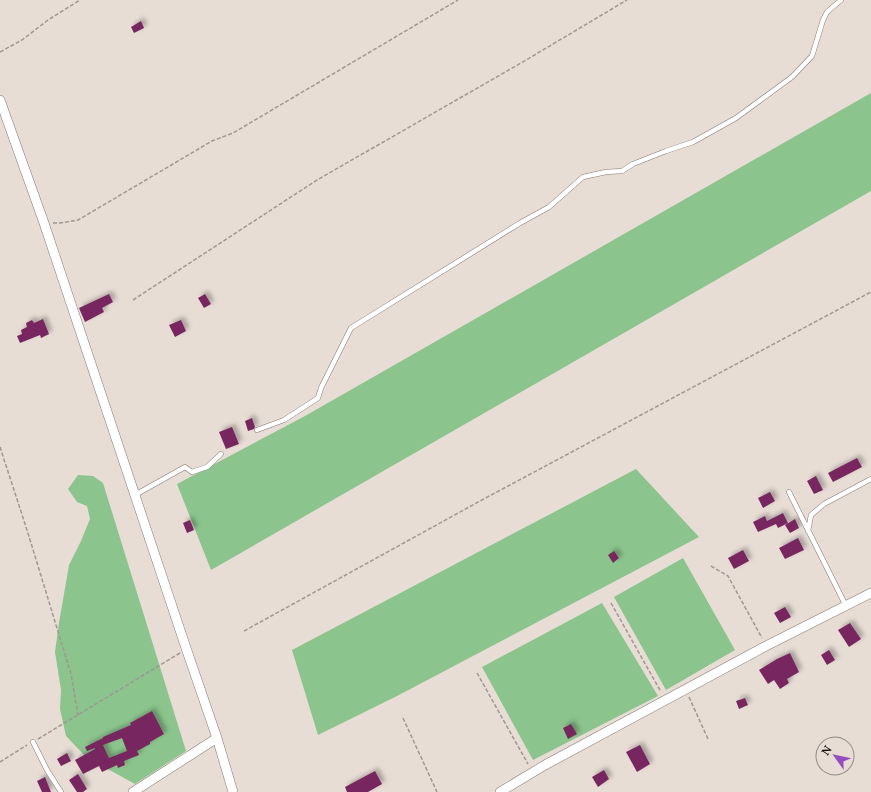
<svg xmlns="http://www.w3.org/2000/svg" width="871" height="792" font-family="'Noto Serif',serif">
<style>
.green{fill:#8bc48c}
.building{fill:#77285f;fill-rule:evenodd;filter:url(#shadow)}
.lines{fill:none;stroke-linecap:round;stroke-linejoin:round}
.lane-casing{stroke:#837a73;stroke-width:5.5}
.street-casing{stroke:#837a73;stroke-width:10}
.path{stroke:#9f9791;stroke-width:1.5;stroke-dasharray:4 2;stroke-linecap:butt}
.lane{stroke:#fff;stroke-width:4.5}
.street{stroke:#fff;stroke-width:9}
</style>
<defs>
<filter id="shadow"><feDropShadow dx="3.5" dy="-3.5" stdDeviation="2" flood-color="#0004"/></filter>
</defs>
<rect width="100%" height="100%" fill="#e7ddd5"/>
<path class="green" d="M871 93V191L211 570 177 484 305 416Z
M636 469 699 537 397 696 318 735 292 650Z
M78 475 93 476 103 483 186 751 135 784 86 757 66 736 60 709 61 690 55 652 59 623 69 565 81 541 90 519 87 506 77 502 68 489Z
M683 558 735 650 666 690 614 597Z
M602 603 658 696 533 760 482 667Z"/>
<path class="building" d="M141 21 144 28 134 33 131 27Z
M109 294 113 302 102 308 104 312 85 322 79 308Z
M205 294 211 304 204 308 198 298Z
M43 319 49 334 41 338 40 335 20 343 17 336 22 334 21 330 27 327 26 323 32 320 34 323Z
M181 320 186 331 175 337 169 325Z
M252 418 255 427 254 429 248 431 245 421Z
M232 427 239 444 226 449 219 432Z
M857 458 862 467 833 482 828 473Z
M816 476 823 490 814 494 807 481Z
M770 492 775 501 763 508 758 498Z
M783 513 788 523 778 528 776 524 758 532 753 522 765 516 767 521Z
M795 519 799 528 790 533 785 525Z
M190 520 194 530 187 533 183 523Z
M798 538 804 550 785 559 779 548Z
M743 550 749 561 734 569 728 558Z
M614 551 619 558 613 563 608 555Z
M785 607 791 617 780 623 774 613Z
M850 623 861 639 849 647 838 630Z
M829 650 835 660 827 665 821 655Z
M790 653 799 672 787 679 789 683 780 689 774 680 768 684 759 670 777 659Z
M745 698 748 705 739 709 736 701Z
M152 711 164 734 150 742V744L137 751 139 755 124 761 125 765 118 768 117 765 102 772 99 766 83 774 75 760 95 749V748L87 751 85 747 103 738V737L131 725 130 723ZM122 738 127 751 109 758 103 745Z
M571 724 577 734 568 739 563 728Z
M640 745 650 764 637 772 626 752Z
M67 753 71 761 61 766 57 759Z
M604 770 609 779 598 787 592 777Z
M375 771 382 784 368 792H347L345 787Z
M78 774 87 789 83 792H77L69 780Z
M45 777 51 792H42L37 781Z"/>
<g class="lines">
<defs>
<path id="lane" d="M257 430 284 420 318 398 321 388 351 328 520 223 549 207 583 177 606 172 622 171 633 164 666 151 693 142 736 118 792 77 812 56 823 20 827 12 841 0
M789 492 846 606
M135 495 185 467 192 472 207 467 221 454
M808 531 811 515 824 504 871 479
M33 742 47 770 61 792"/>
<path id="street" d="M0 100 44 223 186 648 217 738 233 792
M133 792 217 738
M500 792 545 765 766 646 871 593"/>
</defs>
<use href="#lane" class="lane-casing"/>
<use href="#street" class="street-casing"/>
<path class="path" d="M0 52 22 40 48 20 80 0
M53 223H60L78 220 212 141 233 133 458 0
M133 300 317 180 521 63 627 0
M0 447 27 530 71 674 78 715
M711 566 728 576 762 638
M611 603 661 692
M244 631 480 501 871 292
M477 673 528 764
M689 697 708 739
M403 718 437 792
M38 739 180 653
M0 762 27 745"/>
<use href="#lane" class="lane"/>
<use href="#street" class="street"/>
</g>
<g transform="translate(835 756) rotate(303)"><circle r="19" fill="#e7ddd5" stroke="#928b85"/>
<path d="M0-3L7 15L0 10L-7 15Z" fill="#954ec1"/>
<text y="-6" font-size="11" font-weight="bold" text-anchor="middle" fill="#120f0c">N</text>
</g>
</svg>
